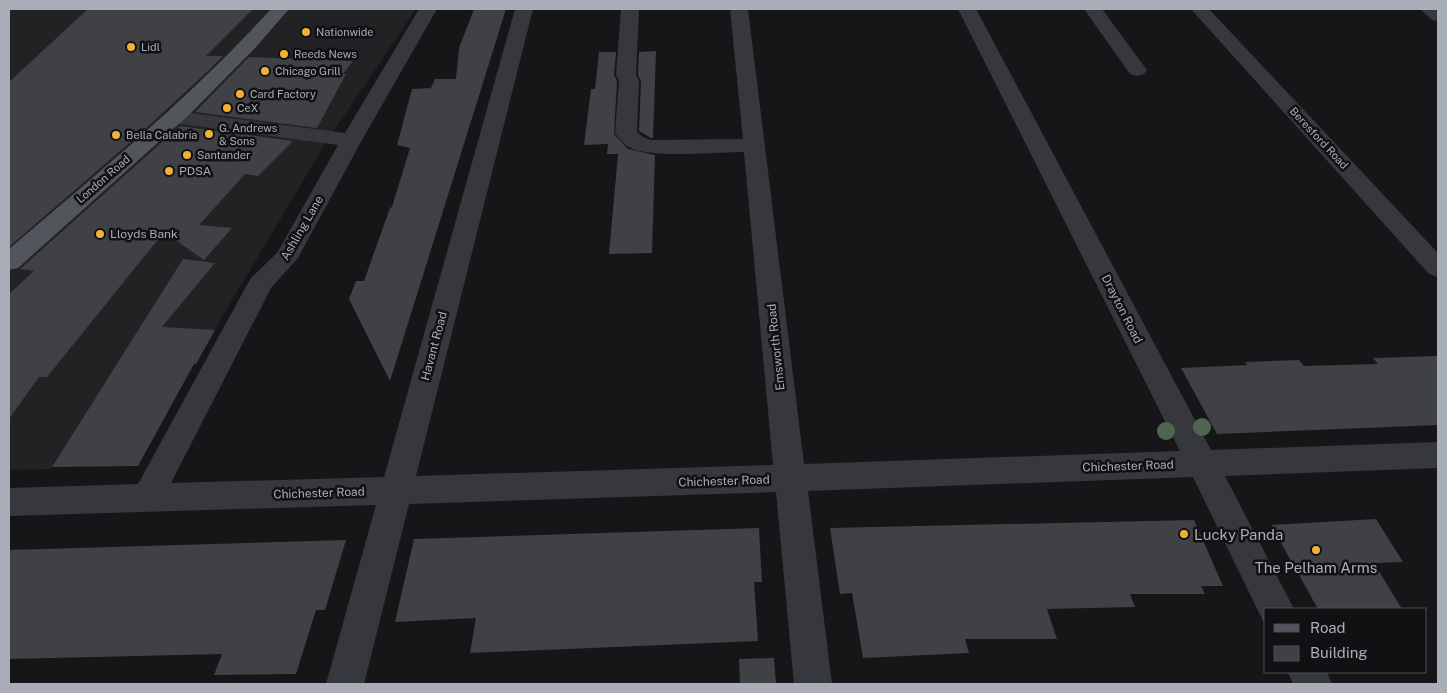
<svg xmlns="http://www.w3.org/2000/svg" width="1447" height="693" font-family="'Public Sans',sans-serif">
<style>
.built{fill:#222225}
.building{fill:#404145}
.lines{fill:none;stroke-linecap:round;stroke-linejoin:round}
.minor{fill:#37383d;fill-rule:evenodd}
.major{fill:#53555c;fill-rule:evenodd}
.tree{fill:#506452}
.poi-dot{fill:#f2b134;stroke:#111113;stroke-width:2}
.labels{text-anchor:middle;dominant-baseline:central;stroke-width:5;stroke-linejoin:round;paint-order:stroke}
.far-poi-label{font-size:11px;fill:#a8adb8;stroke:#111113;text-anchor:start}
.far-street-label{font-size:11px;fill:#a8adb8;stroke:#111113}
.poi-label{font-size:12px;fill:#a8adb8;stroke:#111113;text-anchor:start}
.street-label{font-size:12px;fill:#a8adb8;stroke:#111113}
.near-poi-label{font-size:15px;fill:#a8adb8;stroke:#111113;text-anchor:start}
</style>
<rect width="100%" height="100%" fill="#161618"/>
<path class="built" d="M9 9H416L325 144 184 381 107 380 51 469 9 470Z"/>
<path class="building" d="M88 9 252 10 206 56H223L208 71 142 132 9 247V82Z
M474 9H506L390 381 349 299 356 281H364L390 208 392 207 410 148 397 145 412 89 431 88 435 79H456L459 48Z
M656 51 653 138H651L639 131 641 81 638 75 639 52Z
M599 52H616L614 75 617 81 614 134 628 149 655 155 652 253 609 254 618 154H607L608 144 584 145 591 89H595Z
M249 57 353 61 343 74H346L317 128 195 112Z
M180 126 293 141 258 176 245 174 199 225 232 228 204 260 164 232 47 377H39L9 419V294L34 271 20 269Z
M183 259 215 263 162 327 215 330 196 364H194L138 466 52 467Z
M1438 356V425L1217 434 1181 368 1247 365 1245 362 1299 360 1304 366 1378 364 1373 358Z
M1376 519 1403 562 1374 563 1402 609H1318L1271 525Z
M1194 520 1223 586H1201L1205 594H1130L1135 607 1047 609 1057 639H965L969 653 863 658 852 593 840 594 830 528Z
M759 528 762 582H754L758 641 470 653 476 618 395 622 414 539Z
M346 540 325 610H316L296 674 214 675 222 654 9 659V550Z
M774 658 776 684H740L739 659Z"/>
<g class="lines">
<path class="minor" d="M419 9H437L362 140 298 258 271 288 171 483 384 477 515 9H533L416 476 773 465 744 152C717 152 649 159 629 147 623 144 619 138 615 133L619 81 616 75 621 9H639L636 75 639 81 637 132 643 137 651 140 743 139 730 9H748L804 464 1180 451 958 9H976L1211 450 1438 442V468L1225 476 1294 609H1266V622L1263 621 1193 477 808 491 832 684H794L776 492 409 504 364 684H326L376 505 9 516V488L138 484 248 283 252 277 277 253 338 145 174 123 167 121 164 117 167 113 174 111 345 133Z
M1084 9H1102L1147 70 1144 74 1137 76 1130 74Z
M1191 9H1209L1438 253V277L1429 274Z
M1420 9H1438V21L1432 20Z
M1288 672H1327L1332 684H1293Z"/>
<path class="major" d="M271 9H289L256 47 191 113 18 268 9 270V249C99 172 191 97 271 9Z"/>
</g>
<g class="tree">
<circle cx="1202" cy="427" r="9"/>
<circle cx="1166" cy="431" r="9"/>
</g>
<g class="poi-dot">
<circle cx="306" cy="32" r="5"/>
<circle cx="131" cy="47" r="5"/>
<circle cx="284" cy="54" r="5"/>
<circle cx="265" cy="71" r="5"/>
<circle cx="240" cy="94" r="5"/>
<circle cx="227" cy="108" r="5"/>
<circle cx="209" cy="134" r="5"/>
<circle cx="116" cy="135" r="5"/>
<circle cx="187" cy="155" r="5"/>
<circle cx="169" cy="171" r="5"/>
<circle cx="100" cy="234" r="5"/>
<circle cx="1184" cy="534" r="5"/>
<circle cx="1316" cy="550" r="5"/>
</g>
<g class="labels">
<g class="far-poi-label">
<text x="316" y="32">Nationwide</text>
<text x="141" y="47">Lidl</text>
<text x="294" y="54">Reeds News</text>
<text x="275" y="71">Chicago Grill</text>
<text x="250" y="94">Card Factory</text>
<text x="237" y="108">CeX</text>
<text x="219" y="128">G. Andrews<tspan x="219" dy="13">&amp; Sons</tspan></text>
<text x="126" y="135">Bella Calabria</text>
<text x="197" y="155">Santander</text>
</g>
<g class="far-street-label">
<text transform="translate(1319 138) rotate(47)">Beresford Road</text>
<text transform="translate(103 179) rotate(-41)">London Road</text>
</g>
<g class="poi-label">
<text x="179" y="171">PDSA</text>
<text x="110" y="234">Lloyds Bank</text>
</g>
<g class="street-label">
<text transform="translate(302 228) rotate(-60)">Ashling Lane</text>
<text transform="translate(1122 309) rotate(63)">Drayton Road</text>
<text transform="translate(434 346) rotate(-75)">Havant Road</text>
<text transform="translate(776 347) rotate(-96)">Emsworth Road</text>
<text transform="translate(1128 466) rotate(-2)">Chichester Road</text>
<text transform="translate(724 481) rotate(-2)">Chichester Road</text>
<text transform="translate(319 493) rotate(-2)">Chichester Road</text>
</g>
<g class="near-poi-label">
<text x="1194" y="534">Lucky Panda</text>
<text x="1316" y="567" text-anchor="middle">The Pelham Arms</text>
</g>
</g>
<rect width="1447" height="693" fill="none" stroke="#a8adb8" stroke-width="20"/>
<rect x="1264" y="608" width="162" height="65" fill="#111113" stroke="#4d4f55"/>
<rect x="1274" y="624" width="25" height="8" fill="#53555c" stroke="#4d4f55"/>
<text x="1310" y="633" font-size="15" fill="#a8adb8">Road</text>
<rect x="1274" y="646" width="25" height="15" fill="#404145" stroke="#4d4f55"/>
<text x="1310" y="658" font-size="15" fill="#a8adb8">Building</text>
</svg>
